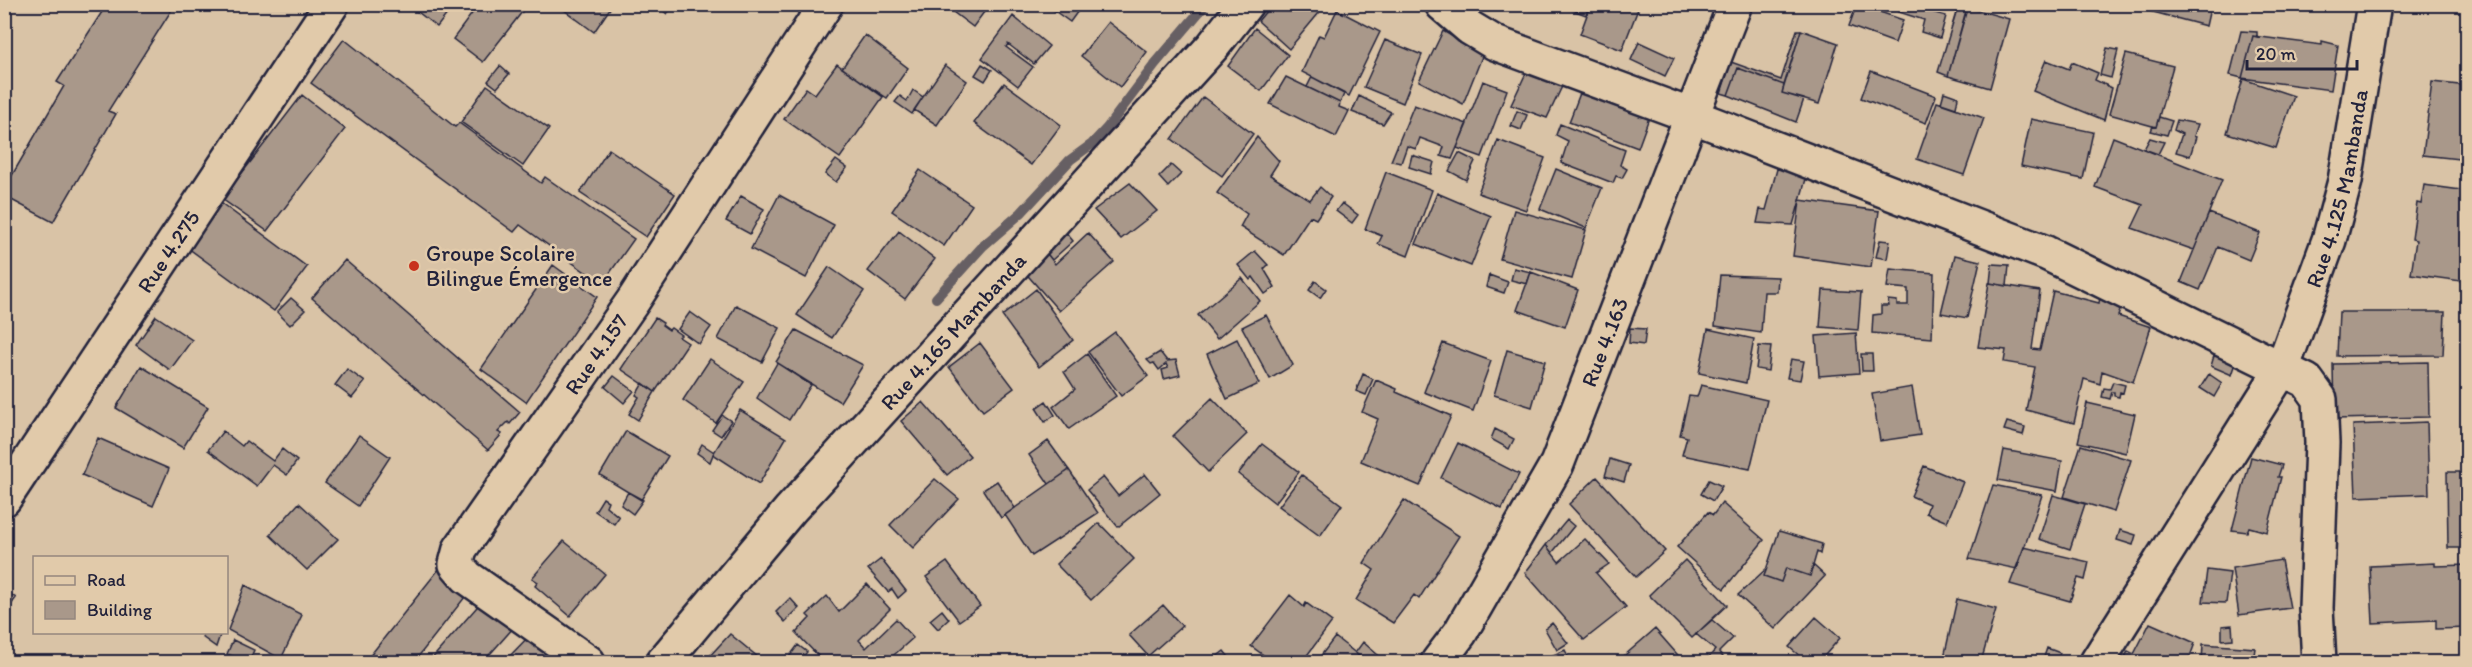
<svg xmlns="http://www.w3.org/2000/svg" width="2472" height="667" font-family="Itim,sans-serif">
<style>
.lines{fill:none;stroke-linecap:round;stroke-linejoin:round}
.stream{stroke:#665e63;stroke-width:10}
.building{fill:#a9988a;stroke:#22223b;stroke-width:1.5}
.minor-casing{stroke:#22223b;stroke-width:38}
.minor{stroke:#e1caaa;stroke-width:33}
.poi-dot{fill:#c8321e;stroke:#e1caaa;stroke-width:2}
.labels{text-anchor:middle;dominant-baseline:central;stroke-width:5;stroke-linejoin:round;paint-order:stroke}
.street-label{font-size:22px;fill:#22223b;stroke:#e1caaa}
.poi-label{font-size:22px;fill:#22223b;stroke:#e1caaa;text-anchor:start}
</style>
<rect width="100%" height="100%" fill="#d9c3a6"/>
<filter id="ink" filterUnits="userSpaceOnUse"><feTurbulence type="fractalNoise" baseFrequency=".0167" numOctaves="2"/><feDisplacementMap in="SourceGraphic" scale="12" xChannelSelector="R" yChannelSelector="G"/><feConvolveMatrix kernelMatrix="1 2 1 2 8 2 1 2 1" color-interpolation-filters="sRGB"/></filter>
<g filter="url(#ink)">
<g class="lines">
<path class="stream" d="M936 298 983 246 1021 213 1070 160 1092 144 1107 128 1155 64 1206 4"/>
</g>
<path class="building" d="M107 4H162L171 11 108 111 116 114 53 222 4 196V189L64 86 57 82Z
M416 4H455L437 27 413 8Z
M479 4H513L522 12 483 62 453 39Z
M556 4H613L594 32Z
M655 4H674L667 14Z
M952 4H990L973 27 949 9Z
M1045 4H1083L1070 22Z
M1272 4H1310L1319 13 1289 49 1258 21Z
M1557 4H1589L1586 15Z
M1591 4H1640L1622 50 1580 34Z
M1857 4 1903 20 1895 43 1849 26Z
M1902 4H1930L1928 11 1946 16 1940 38 1921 32 1924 20 1899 12Z
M2123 4H2211L2206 26Z
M1958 6 1967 9 1948 76 1938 72Z
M1967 7 2009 19 1990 88 1948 76Z
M1337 10 1380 32 1349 96 1302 72 1319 35 1324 37Z
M1013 16 1049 46 1034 64 1008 44 1006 47 1033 67 1018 86 982 58Z
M1108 22 1147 52 1120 87 1081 56Z
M1255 28 1288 55 1261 91 1228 66Z
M1797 30H1801L1784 85 1738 68 1728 95 1721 93 1731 62 1781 80Z
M1801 30 1838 43 1819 104 1782 93Z
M1443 31 1483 54 1463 104 1419 81Z
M2241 31 2257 32V37L2253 36 2242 78 2230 75Z
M865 35 908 68 887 98 842 68Z
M2253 36 2322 45V41L2338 45 2331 90 2242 78Z
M344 39 455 127 459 123 541 183 545 177 634 239 602 284 520 225 514 232 311 83Z
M1385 40 1422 55 1403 103 1364 87Z
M1639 42 1674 58 1665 76 1631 60Z
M2107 48 2118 50 2111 78 2100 75Z
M2126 54 2173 66 2156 127 2109 114Z
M2046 60 2069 69 2072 62 2098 73 2095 80 2112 88 2104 120 2033 91Z
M837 64 883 97 840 158 784 119 806 88 815 94Z
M982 64 992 70 985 81 975 75Z
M945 65 967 81 937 125 914 110Z
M500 66 509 74 497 88 488 81Z
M1738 68 1784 85 1782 93 1804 99 1796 122 1728 95Z
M1545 71 1566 78 1547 118 1511 105 1526 73 1542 79Z
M1871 71 1936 96 1926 123 1861 98Z
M1286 77 1340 103 1339 107 1349 111 1336 137 1270 104Z
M1312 77 1344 94 1340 103 1307 87Z
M2243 79 2294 96 2276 148 2227 133Z
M1483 81 1507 90 1482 157 1457 148Z
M2432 82 2468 86V160L2423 155Z
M1004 83 1061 125 1031 165 974 123Z
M487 85 549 129 523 166 461 122Z
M1582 88 1650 115 1638 148 1569 122Z
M913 90 923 97 912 114 895 102 900 96 907 101Z
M1944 92 1958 97 1956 108 1941 103Z
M302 95 345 129 267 231 222 199Z
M1359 96 1391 112 1383 124 1352 112Z
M1203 97 1253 134 1222 176 1172 139Z
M1937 102 1984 118 1964 175 1917 159Z
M1414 105 1467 124 1452 159 1441 156 1444 147 1420 138 1416 149 1407 146 1401 163 1391 161Z
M1517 111 1527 115 1521 130 1511 126Z
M2159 117 2172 121 2167 135 2151 131 2153 126 2156 127Z
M2031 119 2093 132 2083 179 2021 166Z
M2177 120 2198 124 2194 136 2196 137 2190 156 2176 152 2182 134 2174 130Z
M1560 124 1625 150 1620 165 1627 169 1622 178 1616 176 1613 183 1561 163 1568 141 1556 135Z
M1257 137 1279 161 1270 175 1310 200 1320 187 1331 197 1316 219 1310 216 1284 255 1240 227 1247 214 1217 193Z
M2113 137 2222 180 2194 250 2132 228 2143 205 2095 187Z
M2150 138 2164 142 2158 154 2144 149Z
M1498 140 1545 158 1526 210 1478 193Z
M609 149 675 194 646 237 580 193Z
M1459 153 1475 161 1466 180 1449 171Z
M1412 155 1434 162 1431 174 1409 167Z
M836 160 847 168 836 182 825 174Z
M1171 165 1181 174 1168 187 1159 177Z
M1556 169 1602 188 1586 228 1540 209Z
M1777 169 1808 172 1793 225 1757 223 1760 209 1766 210Z
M920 170 972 205 944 246 892 211Z
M1386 172 1432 190 1408 256 1378 244 1382 236 1365 229Z
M1130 183 1157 211 1121 239 1094 210Z
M2424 185 2468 191V282L2411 274 2416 240 2412 239 2417 203 2421 204Z
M1437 193 1491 216 1471 266 1416 244Z
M779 195 834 225 806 278 751 249Z
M741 196 764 209 750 234 726 221Z
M1800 200 1879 211 1871 267 1793 256Z
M221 203 307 267 274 311 188 248Z
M1342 203 1358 215 1352 223 1336 211Z
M1514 210 1586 230 1572 279 1500 259Z
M2209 213 2260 233 2249 260 2218 247 2200 290 2181 282Z
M1064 230 1073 241 1052 260 1044 250Z
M899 231 935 259 905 299 868 271Z
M1088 233 1114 262 1059 311 1022 269 1044 250 1055 264Z
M1880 240 1890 241 1887 259 1876 257Z
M1255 251 1268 265 1264 269 1275 287 1265 294 1253 277 1250 280 1238 265Z
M1955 255 1980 261 1967 318 1941 313Z
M345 260 520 412 510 424 508 422 498 432 502 434 488 450 312 298Z
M1992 264 2009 265 2007 286 1990 283Z
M553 265 597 297 526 402 481 369Z
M829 267 864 291 832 338 797 315Z
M1514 268 1531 272 1527 284 1511 280Z
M1890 269 1934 273 1932 338 1872 333 1873 315 1881 314V306H1889L1888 300 1897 301V305H1908V289L1887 287Z
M1531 272 1578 290 1565 327 1517 310Z
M1489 275 1508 282 1504 293 1486 287Z
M1720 275 1778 277 1777 292H1764L1761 333 1715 326Z
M1242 278 1260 301 1217 339 1198 315Z
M1315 281 1326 289 1320 298 1309 290Z
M1989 283 2040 291 2032 349 2040 350 2053 291 2099 303 2100 297 2123 303 2118 316 2151 327 2133 382 2102 371 2100 384 2084 379 2074 423 2026 410 2035 367 2004 362 2006 350 1978 347Z
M1036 289 1073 340 1039 367 1002 316Z
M1823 290 1861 292 1858 330 1820 327Z
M291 298 305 310 290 325 277 312Z
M736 305 780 328 762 362 718 339Z
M690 312 711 327 699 344 678 329Z
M2339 312H2445L2443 355 2337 356Z
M1266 315 1293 365 1270 379 1242 327Z
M156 316 192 340 170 370 136 345Z
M655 318 663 323 662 325 669 330 671 328 681 335 679 337 688 343 655 392 621 369Z
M1630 328 1646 329 1644 345 1629 343Z
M1708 329 1754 339 1746 383 1699 373Z
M796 330 863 365 840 402 776 362Z
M1115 332 1148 376 1121 396 1088 352Z
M1856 333 1859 373 1819 376 1816 336Z
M1237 339 1259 384 1227 399 1207 354Z
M980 343 1014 388 983 411 949 367Z
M1443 343 1491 361 1473 411 1424 392Z
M1759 346 1771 347 1768 371 1756 369Z
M2216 349 2234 356 2231 363 2235 366 2232 375 2211 366Z
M1507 350 1545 361 1532 407 1494 395Z
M1160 352 1167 361 1176 360 1180 375 1164 379 1162 370 1168 368 1166 364 1159 370 1154 363 1151 364 1147 360Z
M1087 354 1116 396 1069 429 1053 407 1075 389 1064 372Z
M1861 354H1872L1873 371H1862Z
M710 359 744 382 716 423 683 400Z
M1791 359 1804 361 1800 380 1787 378Z
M2428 362 2429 417 2334 419 2333 364Z
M777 363 811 385 789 420 757 398Z
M141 366 208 407 183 448 116 408Z
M347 369 365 382 352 398 335 385Z
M1363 374 1373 379 1366 395 1356 391Z
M2209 374 2222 383 2214 397 2200 388Z
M614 376 634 391 624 403 605 387Z
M1376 380 1397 389 1396 392 1451 416 1420 486 1361 461 1378 419 1362 412Z
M2113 382 2125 385 2123 393 2120 392 2119 397 2114 396V392H2112L2110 399 2102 397 2104 388 2110 389Z
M643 383 655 392 638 420 629 414 639 397 636 395Z
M1701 385 1767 400 1750 469 1682 455 1687 437 1680 435 1689 396 1697 397Z
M1912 387 1920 435 1880 441 1872 394Z
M1212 398 1247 434 1208 472 1173 436Z
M1046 401 1055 415 1045 422 1036 408Z
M923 402 970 456 947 475 901 421Z
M2087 403 2135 414 2126 453 2078 442Z
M740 410 786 438 759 484 713 454Z
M722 415 731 421 721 436 712 430Z
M2007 422 2025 427 2023 435 2004 430Z
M2427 422 2429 494 2356 497 2353 425Z
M1495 429 1514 439 1509 449 1491 439Z
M223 431 242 446 246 441 273 461 282 449 297 461 287 475 273 465 257 486 208 450Z
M626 431 668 456 641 500 600 475Z
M359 435 390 457 358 506 325 483Z
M98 438 169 469 153 506 82 475Z
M1048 441 1069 470 1049 484 1029 455Z
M1458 443 1519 474 1502 509 1441 478Z
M702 444 714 452 710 462 697 453Z
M1262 444 1299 472 1275 503 1238 474Z
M2081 445 2131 460 2114 512 2064 497Z
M2004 450 2062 461 2057 491 1998 480Z
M2251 457 2282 465 2278 477H2281L2267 532 2249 527 2247 532 2232 530Z
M1610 459 1629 465 1624 482 1605 476Z
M1924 466 1963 482 1947 522 1926 513 1929 504 1911 496Z
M1069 470 1098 513 1032 556 1005 515Z
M2447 472H2468V548H2448Z
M1145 474 1160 493 1118 527 1087 490 1103 477 1118 496Z
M1302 475 1342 505 1320 536 1279 506Z
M1597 477 1665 551 1636 577 1569 504Z
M935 479 959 499 913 548 890 525Z
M1709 480 1722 486 1713 501 1701 494Z
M997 481 1015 508 1001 518 983 490Z
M1993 485 2042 495 2017 569 1969 559Z
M628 492 643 500 633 514 621 505Z
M2053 495 2085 504 2070 549 2039 539Z
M603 498 608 501 606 506 619 517 614 524 595 511Z
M1404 500 1459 536 1419 599 1414 595 1393 623 1356 600 1374 570 1364 563Z
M299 503 338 539 307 570 270 535Z
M1722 503 1764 540 1724 589 1677 547 1708 512 1713 515Z
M1567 520 1574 526 1552 553 1546 545Z
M1099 523 1134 559 1091 600 1056 564Z
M2120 530 2136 535 2133 545 2117 540Z
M1779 531 1822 544 1820 554 1817 552 1810 576 1786 568 1781 582 1764 576Z
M1585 539 1609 564 1596 573 1626 607 1584 640 1525 573 1546 545 1559 562Z
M564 541 605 574 570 616 535 586 538 582 532 578Z
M2024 547 2089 562 2085 580 2078 578 2070 601 2010 584Z
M881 559 906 591 898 598 892 589 888 592 868 569Z
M1685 560 1727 605 1692 638 1649 595Z
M2281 560 2290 608 2239 615 2232 568Z
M947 562 980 606 959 621 926 577Z
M2435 563V566L2468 565V628L2436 629V620L2373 623 2370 566Z
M1813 565 1825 576 1775 629 1738 595 1767 568 1764 576 1781 582 1786 568 1810 576Z
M439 569 469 592 414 662H365Z
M2207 570 2230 573 2226 603 2203 602Z
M867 584 890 609 859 640 866 648 896 619 913 638 886 662H879L871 655 865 662H824L796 633 810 618 807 615 827 596 839 612Z
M245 585 302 615 281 659 228 630Z
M4 590 16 598 4 615Z
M1290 595 1304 607 1306 603 1332 622 1302 662H1288L1284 659 1282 662H1273L1251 646Z
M790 598 799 608 785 622 776 612Z
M1957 599 1996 609 1981 662H1943Z
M483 600 514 627 483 662H429Z
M1163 605 1182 626 1148 656 1129 635Z
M942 610 949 619 938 629 930 620Z
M1816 617 1840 638 1819 662H1807L1789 647Z
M1712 620 1733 638 1719 652 1723 657 1719 662H1705L1715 650 1696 634Z
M1552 623 1568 643 1557 650 1545 629Z
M2150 623 2195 643 2188 662H2123L2128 651 2134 654Z
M2232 625 2233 639 2222 640V626Z
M1655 629 1684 662H1617Z
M204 632H221L216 647 202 637Z
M532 633 564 662H504Z
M730 634 764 662H708L706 660Z
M1335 637 1367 662H1316Z
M233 640 254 650 249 662 227 654Z
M1363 642 1379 656 1375 662H1367L1355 653Z
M2203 644 2255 648 2253 662H2202Z
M798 645 807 652 799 662 789 657Z
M2047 648 2060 653 2056 662 2043 660Z
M1565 650 1571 662H1537Z
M1224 651 1233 662H1212L1211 661Z"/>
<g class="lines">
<defs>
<g id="minor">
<path d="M1442 4 1470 28 1495 43 1692 116 2046 253 2307 381 2320 399 2322 443 2316 608 2319 662"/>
<path id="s1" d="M4 499 332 4"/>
<path id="s2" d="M588 662 467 577 456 564 460 549 633 301 826 4"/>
<path id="s3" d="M663 662 790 510 1213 46 1246 4"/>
<path id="s4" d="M1438 662 1460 633 1557 464 1735 4"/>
<path id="s5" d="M2097 662 2282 369 2329 240 2345 181 2374 4"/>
</g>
</defs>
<use href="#minor" class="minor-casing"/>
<use href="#minor" class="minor"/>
</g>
</g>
<circle class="poi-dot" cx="414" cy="266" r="6"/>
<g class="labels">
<g class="street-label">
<text stroke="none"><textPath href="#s5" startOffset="536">Rue 4.125 Mambanda</textPath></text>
<text stroke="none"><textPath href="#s1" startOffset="297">Rue 4.275</textPath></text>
<text stroke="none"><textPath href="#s3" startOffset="440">Rue 4.165 Mambanda</textPath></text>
<text stroke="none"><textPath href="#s4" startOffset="362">Rue 4.163</textPath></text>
<text stroke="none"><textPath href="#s2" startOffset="418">Rue 4.157</textPath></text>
</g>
<g class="poi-label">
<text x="426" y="253">Groupe Scolaire<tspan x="426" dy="25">Bilingue Émergence</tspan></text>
</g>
</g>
<rect width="2472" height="667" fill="none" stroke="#e1caaa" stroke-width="24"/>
<rect x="12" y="12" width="2448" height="643" fill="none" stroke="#22223b" stroke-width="2" filter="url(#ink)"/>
<rect x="33" y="556" width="195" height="78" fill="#e1caaa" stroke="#95877e" stroke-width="1.5"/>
<rect x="45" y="576" width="30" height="9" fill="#e1caaa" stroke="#95877e" stroke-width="1.5"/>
<text x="87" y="586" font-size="18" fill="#22223b">Road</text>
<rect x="45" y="601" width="30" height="18" fill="#a9988a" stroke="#95877e" stroke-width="1.5"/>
<text x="87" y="616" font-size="18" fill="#22223b">Building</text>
<path d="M2247 60v9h110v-9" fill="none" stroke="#22223b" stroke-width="3"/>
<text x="2256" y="60" font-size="18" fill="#22223b" stroke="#e1caaa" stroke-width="4.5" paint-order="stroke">20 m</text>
</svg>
